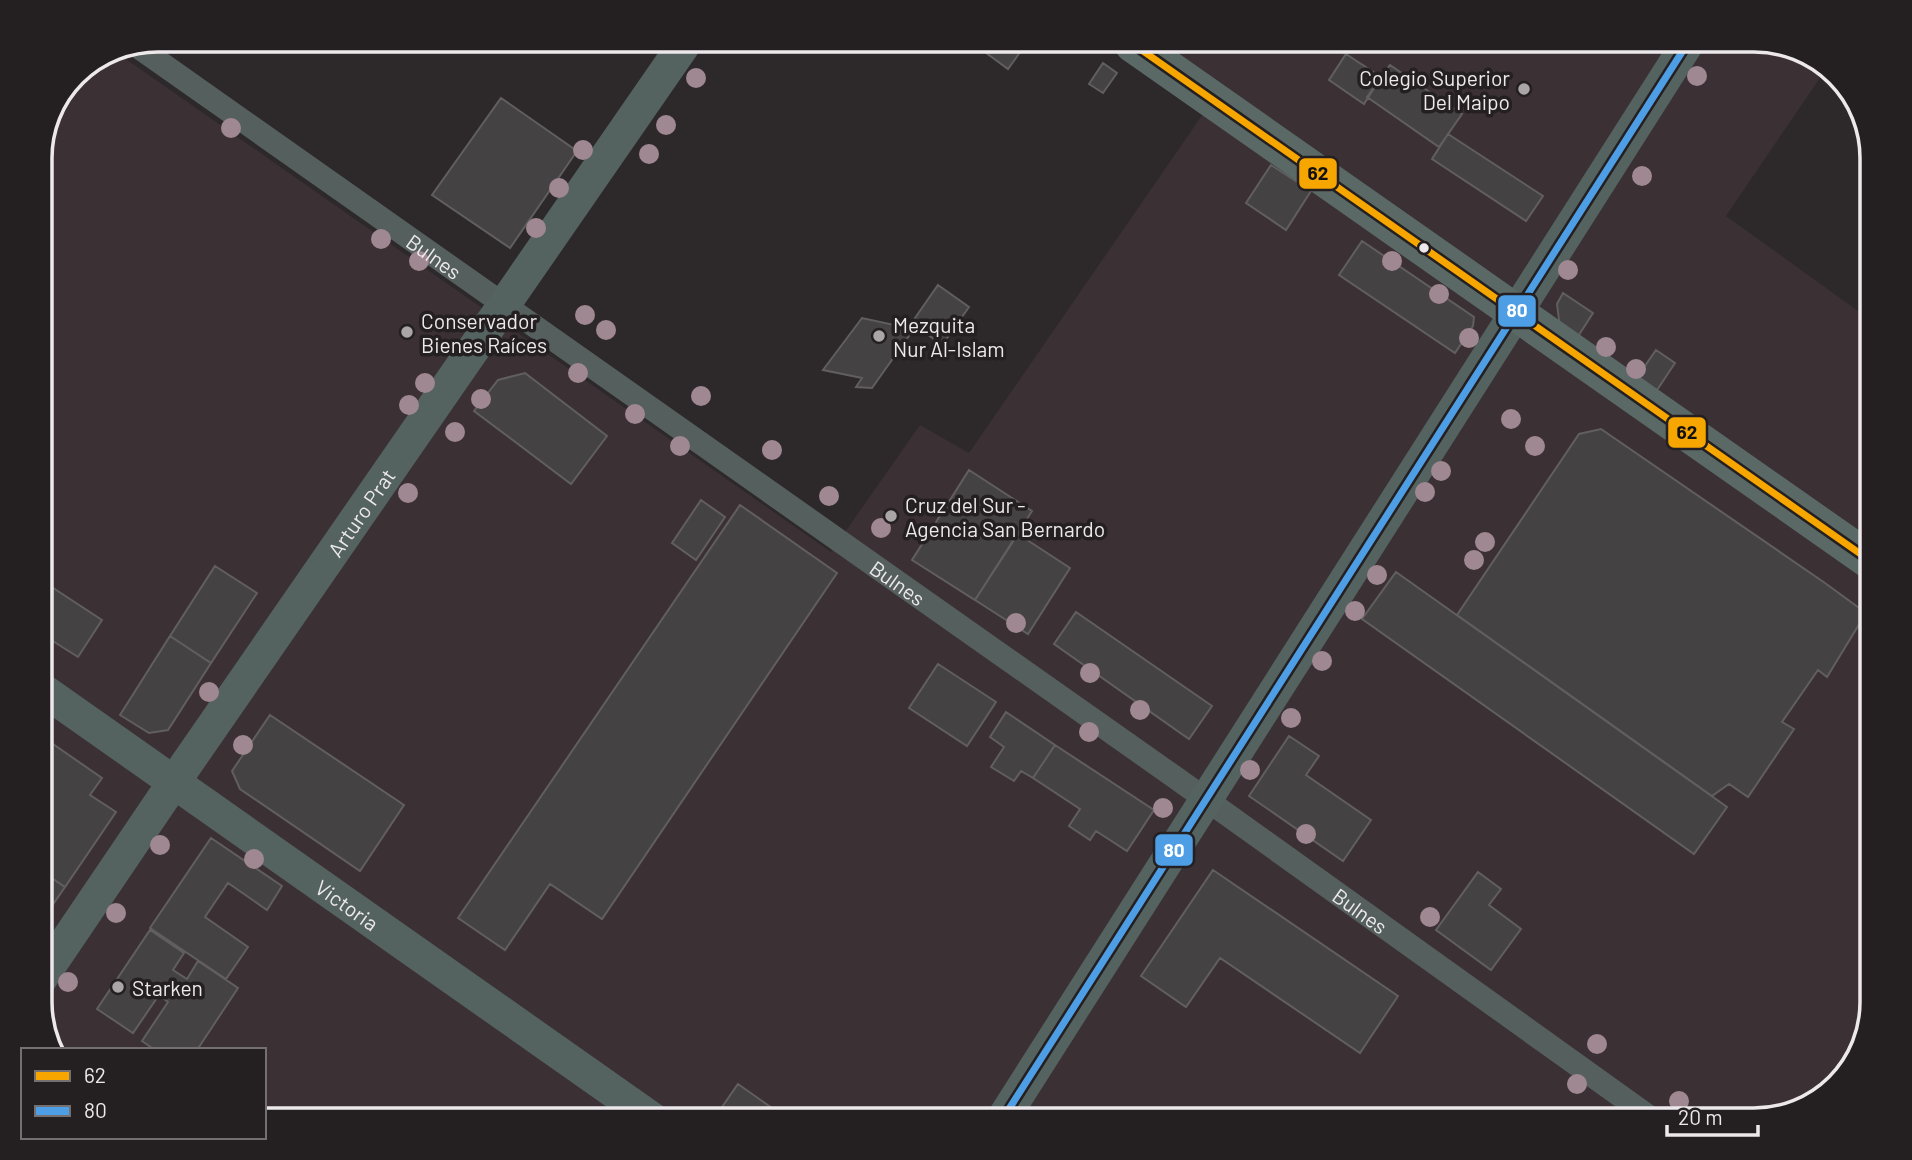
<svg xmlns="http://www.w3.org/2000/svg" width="1912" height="1160" font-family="Barlow,sans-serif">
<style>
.built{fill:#3b3034}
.building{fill:#454243;stroke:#615e5f;stroke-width:2}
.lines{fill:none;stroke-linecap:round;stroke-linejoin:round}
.street{stroke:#555f5d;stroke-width:23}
.secondary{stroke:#546260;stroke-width:33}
.primary{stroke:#5a6966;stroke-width:37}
.bus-1-casing{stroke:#241f21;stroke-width:12}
.bus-2-casing{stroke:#241f21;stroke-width:12}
.bus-1{stroke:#f7a600;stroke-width:7}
.bus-2{stroke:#4d9ee5;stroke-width:7}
.tree{fill:#a08892}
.poi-dot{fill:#aaa6a8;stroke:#241f21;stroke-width:2.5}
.bus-dot{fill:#ede9eb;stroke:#241f21;stroke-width:2.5}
.labels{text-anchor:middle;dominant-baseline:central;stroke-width:7;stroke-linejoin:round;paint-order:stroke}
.poi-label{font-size:21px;fill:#ede9eb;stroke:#241f21;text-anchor:start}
.street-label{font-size:21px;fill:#ede9eb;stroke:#241f21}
.rim{fill:none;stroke:#ede9eb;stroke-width:3.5}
.line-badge{stroke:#241f21;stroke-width:2.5}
.badge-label{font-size:19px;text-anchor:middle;font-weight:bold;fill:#fff}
.pale-badge-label{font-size:19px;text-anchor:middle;font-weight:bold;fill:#111}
</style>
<rect width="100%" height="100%" fill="#2d292b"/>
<path class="built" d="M1754 40 1813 56 1826 69 1726 216 1872 321V1002L1856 1061 1813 1104 1754 1120H264V1050H53L40 1009V151L75 74 113 50 831 552 920 425 969 453 1223 85 1164 43Z"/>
<path class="building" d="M974 44H1026L1008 69Z
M1346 54 1381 77 1364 104 1329 80Z
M1103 63 1117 73 1103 93 1089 84Z
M1390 65 1462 114 1439 147 1367 97Z
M501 98 577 151 510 248 432 195Z
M1448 134 1543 196 1526 221 1432 159Z
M1271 165 1311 191 1286 230 1246 203Z
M1362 241 1474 317 1473 326 1455 353 1339 275Z
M938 285 969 307 942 345 916 326 872 388 856 387 862 378 823 370 862 318 908 328Z
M1563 293 1593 313 1577 338 1560 328 1557 304Z
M1656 350 1675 363 1655 393 1636 379Z
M525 373 607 436 571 484 474 411 498 380Z
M1601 429 1825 583 1866 613 1827 677 1818 670 1782 722 1794 729 1748 797 1729 784 1712 796 1457 615 1579 434Z
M969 470 1032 511 975 600 912 560Z
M701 500 725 517 696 560 672 543Z
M740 505 837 573 602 919 550 884 505 950 458 918Z
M1018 534 1070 568 1028 634 975 600Z
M215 566 257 593 211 663 170 636Z
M1396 572 1727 807 1694 854 1362 619Z
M44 582 102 620 78 657 40 633V587Z
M1076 612 1212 706 1189 739 1054 644Z
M170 636 211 663 168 730 149 733 120 715Z
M938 664 996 702 967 746 909 708Z
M1006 712 1055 745 1033 778 1021 771 1014 781 991 767 1004 747 990 737Z
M270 715 404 805 360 871 240 789 232 771Z
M40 735 102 778 90 795 116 812 65 887 40 870Z
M1289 736 1319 756 1306 775 1371 820 1343 861 1249 796Z
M1055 745 1154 810 1127 851 1096 831 1090 840 1069 826 1080 809 1033 778Z
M211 838 282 886 267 910 228 883 205 917 248 947 226 979 150 928Z
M40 870 65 887 40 923Z
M1213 870 1398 996 1360 1053 1220 958 1186 1007 1141 976Z
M1478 872 1501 889 1489 905 1521 929 1491 970 1436 930Z
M150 930 184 953 173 970 187 979 198 961 238 988 197 1050H155L142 1041 168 1002 159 995 133 1033 97 1009Z
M738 1084 789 1120H713Z"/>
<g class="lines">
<path class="street" id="s1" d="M141 49 1176 778 1654 1120"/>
<g class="secondary">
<path id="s2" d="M40 688 654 1120"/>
<path id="s3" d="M40 980 174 782 683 46"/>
<path d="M1002 1120 1689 41"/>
</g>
<path class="primary" d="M1133 44 1872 562"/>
<defs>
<path id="bus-1" d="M1133 44 1872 562"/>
<path id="bus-2" d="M1002 1120 1689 41"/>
</defs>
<use href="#bus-1" class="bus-1-casing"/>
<use href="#bus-2" class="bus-2-casing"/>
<use href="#bus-1" class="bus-1"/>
<use href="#bus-2" class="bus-2"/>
</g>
<g class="tree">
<circle cx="1697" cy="76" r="10"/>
<circle cx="696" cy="78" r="10"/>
<circle cx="666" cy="125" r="10"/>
<circle cx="231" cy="128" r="10"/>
<circle cx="583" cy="150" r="10"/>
<circle cx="649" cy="154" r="10"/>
<circle cx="1642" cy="176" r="10"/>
<circle cx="559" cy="188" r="10"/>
<circle cx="536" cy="228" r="10"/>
<circle cx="381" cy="239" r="10"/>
<circle cx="419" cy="261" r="10"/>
<circle cx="1392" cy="261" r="10"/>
<circle cx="1568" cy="270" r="10"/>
<circle cx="1439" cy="294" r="10"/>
<circle cx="585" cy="315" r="10"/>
<circle cx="606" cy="330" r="10"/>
<circle cx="1469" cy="338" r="10"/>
<circle cx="1606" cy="347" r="10"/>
<circle cx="1636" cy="369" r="10"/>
<circle cx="578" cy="373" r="10"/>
<circle cx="425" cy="383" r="10"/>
<circle cx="701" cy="396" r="10"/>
<circle cx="481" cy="399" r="10"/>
<circle cx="409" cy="405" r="10"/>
<circle cx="635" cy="414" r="10"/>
<circle cx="1511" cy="419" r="10"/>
<circle cx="455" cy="432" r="10"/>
<circle cx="680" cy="446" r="10"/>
<circle cx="1535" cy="446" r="10"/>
<circle cx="772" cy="450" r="10"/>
<circle cx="1441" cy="471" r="10"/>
<circle cx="1425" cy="492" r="10"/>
<circle cx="408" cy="493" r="10"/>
<circle cx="829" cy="496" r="10"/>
<circle cx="881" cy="528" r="10"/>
<circle cx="1485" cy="542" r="10"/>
<circle cx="1474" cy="560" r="10"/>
<circle cx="1377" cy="575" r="10"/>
<circle cx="1355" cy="611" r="10"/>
<circle cx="1016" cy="623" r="10"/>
<circle cx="1322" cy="661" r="10"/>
<circle cx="1090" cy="673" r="10"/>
<circle cx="209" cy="692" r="10"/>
<circle cx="1140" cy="710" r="10"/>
<circle cx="1291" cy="718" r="10"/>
<circle cx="1089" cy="732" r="10"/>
<circle cx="243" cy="745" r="10"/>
<circle cx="1250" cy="770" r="10"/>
<circle cx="1163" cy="808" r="10"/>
<circle cx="1306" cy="834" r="10"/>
<circle cx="160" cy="845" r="10"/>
<circle cx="254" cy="859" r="10"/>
<circle cx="116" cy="913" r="10"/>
<circle cx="1430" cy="917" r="10"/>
<circle cx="68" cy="982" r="10"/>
<circle cx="1597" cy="1044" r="10"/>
<circle cx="1577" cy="1084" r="10"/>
<circle cx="1679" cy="1101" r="10"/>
</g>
<g class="poi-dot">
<circle cx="1524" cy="89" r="7"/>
<circle cx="407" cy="332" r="7"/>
<circle cx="879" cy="336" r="7"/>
<circle cx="891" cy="516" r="7"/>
<circle cx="118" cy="987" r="7"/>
</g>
<circle class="bus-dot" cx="1424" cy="248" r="6"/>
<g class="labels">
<g class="poi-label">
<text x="1510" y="77" text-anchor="end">Colegio Superior<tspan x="1510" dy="24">Del Maipo</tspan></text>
<text x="421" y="320">Conservador<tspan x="421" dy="24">Bienes Raíces</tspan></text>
<text x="893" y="324">Mezquita<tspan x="893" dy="24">Nur Al-Islam</tspan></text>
<text x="905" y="504">Cruz del Sur -<tspan x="905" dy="24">Agencia San Bernardo</tspan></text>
<text x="132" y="987">Starken</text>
</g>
<g class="street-label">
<text stroke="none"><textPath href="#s1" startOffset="359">Bulnes</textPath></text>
<text stroke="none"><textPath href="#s3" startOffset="567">Arturo Prat</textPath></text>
<text stroke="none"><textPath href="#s1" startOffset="926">Bulnes</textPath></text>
<text stroke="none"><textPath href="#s2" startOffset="376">Victoria</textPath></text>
<text stroke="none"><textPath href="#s1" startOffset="1493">Bulnes</textPath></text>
</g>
</g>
<path d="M0 0H1912V1160H0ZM158 52H1754A106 106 0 0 1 1860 158V1002A106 106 0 0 1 1754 1108H158A106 106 0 0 1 52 1002V158A106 106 0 0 1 158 52Z" fill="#241f21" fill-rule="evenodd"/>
<path class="rim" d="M158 52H1754A106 106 0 0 1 1860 158V1002A106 106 0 0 1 1754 1108H158A106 106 0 0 1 52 1002V158A106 106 0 0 1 158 52Z"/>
<g class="line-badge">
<rect x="1298" y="157" width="40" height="33" rx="7" fill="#f7a600"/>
<rect x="1497" y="294" width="40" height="34" rx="7" fill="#4d9ee5"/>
<rect x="1667" y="416" width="40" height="33" rx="7" fill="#f7a600"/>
<rect x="1154" y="833" width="40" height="34" rx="7" fill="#4d9ee5"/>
</g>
<g class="badge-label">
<text x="1517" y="317">80</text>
<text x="1174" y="857">80</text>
</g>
<g class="pale-badge-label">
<text x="1318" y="180">62</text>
<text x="1687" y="439">62</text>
</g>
<rect x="21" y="1048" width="245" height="91" fill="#241f21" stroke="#747072" stroke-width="2"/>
<rect x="35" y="1071" width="35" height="10" fill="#f7a600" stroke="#747072" stroke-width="2"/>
<text x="84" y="1083" font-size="21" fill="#ede9eb">62</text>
<rect x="35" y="1106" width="35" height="10" fill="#4d9ee5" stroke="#747072" stroke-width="2"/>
<text x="84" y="1118" font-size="21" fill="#ede9eb">80</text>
<path d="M1667 1125v10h91v-10" fill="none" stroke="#ede9eb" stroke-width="3.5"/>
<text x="1678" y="1125" font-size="21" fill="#ede9eb" stroke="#241f21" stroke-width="5" paint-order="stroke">20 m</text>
</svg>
